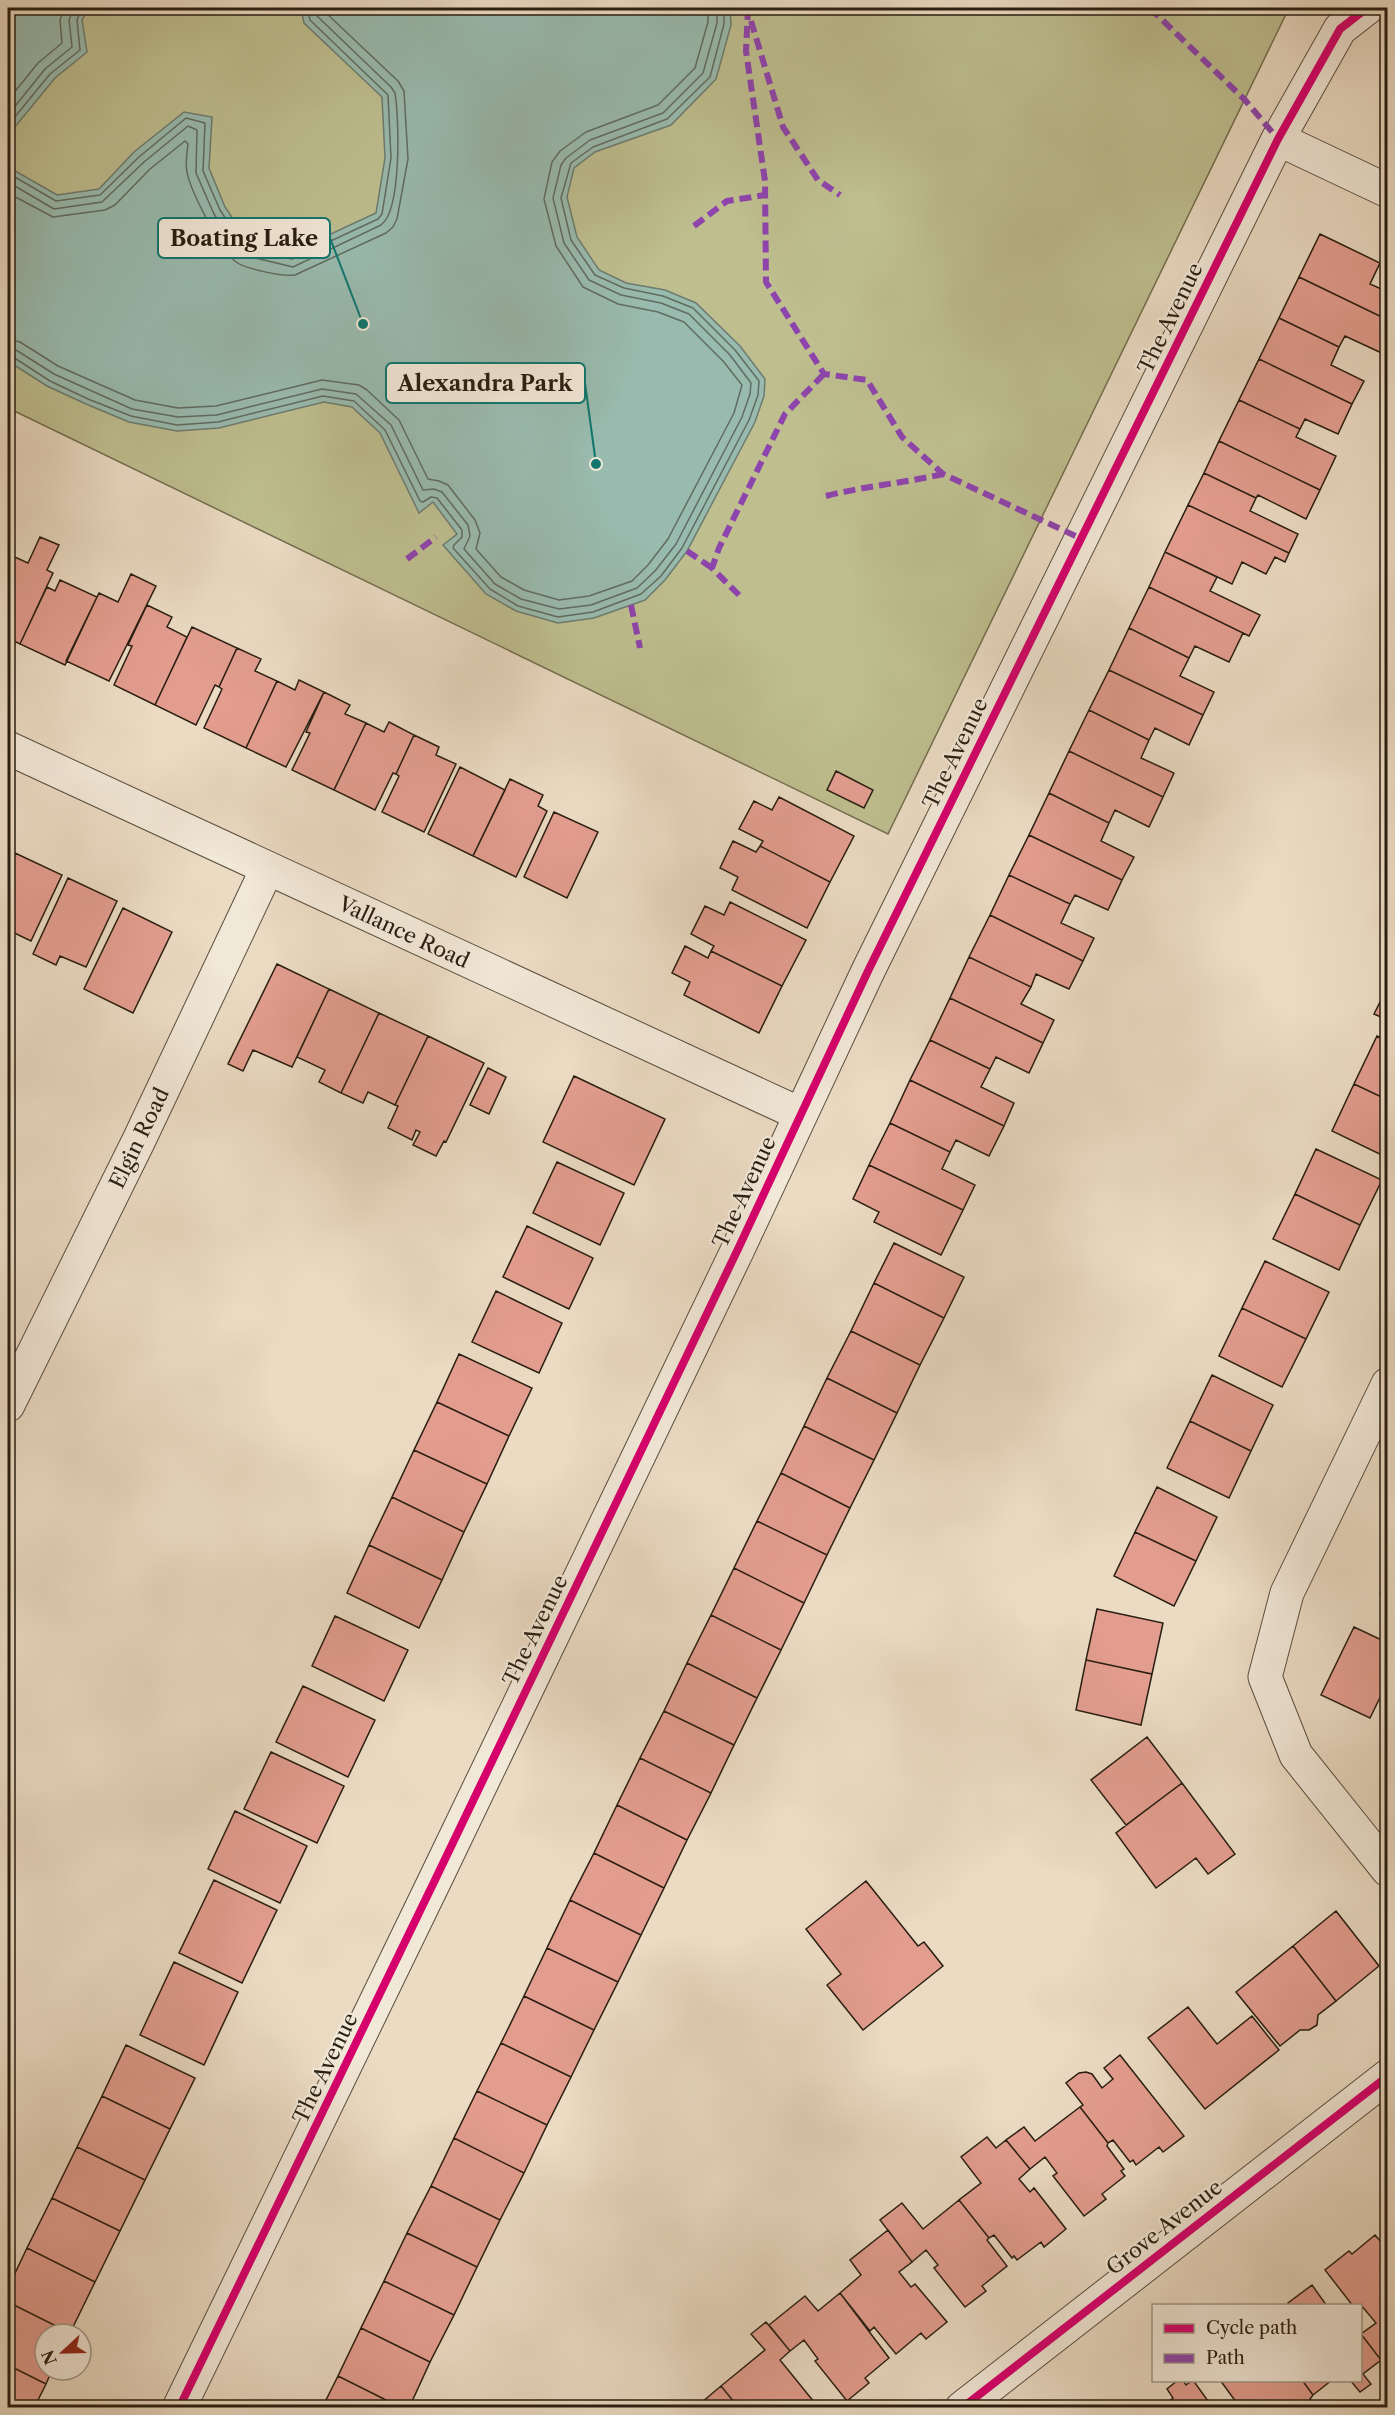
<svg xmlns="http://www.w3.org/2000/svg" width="1395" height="2415" font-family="'Libre Caslon Text',serif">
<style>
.green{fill:#bebe8f;stroke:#736e50;stroke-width:1.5}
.water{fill:#99bbaf;stroke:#6c7c70;stroke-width:1.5}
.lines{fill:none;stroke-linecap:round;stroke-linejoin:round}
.shore{stroke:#606c60;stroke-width:1.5}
.building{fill:#e39d8f;stroke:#281e11;stroke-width:1.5}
.minor-casing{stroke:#594d3e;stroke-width:35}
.minor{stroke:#f2e8d8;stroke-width:33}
.quiet{stroke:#8e44ad;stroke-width:6;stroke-dasharray:12 6;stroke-linecap:butt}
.cycleway-casing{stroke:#f2e8d8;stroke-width:11}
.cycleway{stroke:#d6006c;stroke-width:8}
.labels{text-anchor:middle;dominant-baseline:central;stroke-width:4.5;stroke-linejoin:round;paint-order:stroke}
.street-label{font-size:21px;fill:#281e11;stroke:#f2e8d8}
.leader{fill:none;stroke:#0f766e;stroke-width:2}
.callout-dot{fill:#0f766e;stroke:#f2e8d8;stroke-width:2}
.callout{fill:#f2e8d8;stroke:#0f766e;stroke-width:2}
.callout-label{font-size:22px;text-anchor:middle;font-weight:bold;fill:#281e11}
</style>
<rect width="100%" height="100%" fill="#ebdbc3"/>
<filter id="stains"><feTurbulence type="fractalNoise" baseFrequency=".00333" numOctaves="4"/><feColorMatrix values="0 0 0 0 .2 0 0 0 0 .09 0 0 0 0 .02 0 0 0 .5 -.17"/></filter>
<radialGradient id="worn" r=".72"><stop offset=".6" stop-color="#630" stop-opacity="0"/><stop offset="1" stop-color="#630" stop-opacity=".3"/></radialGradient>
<path class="green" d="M8 8H1289L888 834 8 408Z"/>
<path class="water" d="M8 8H89L82 20 87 52 55 78 14 128 10 168 57 195 99 189 134 152 184 112 212 117 209 168 225 207 249 243 290 253 376 213 385 158 382 97 304 23 301 8H730L731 25 716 79 671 125 595 152 574 168 567 197 577 237 599 270 626 283 665 290 696 303 740 346 765 379 764 396 755 422 687 551 665 580 645 600 594 618 558 623 516 611 486 594 443 545 457 534 433 502 419 513 380 433 352 407 324 402 219 428 177 431 129 422 86 404 47 386 8 361Z"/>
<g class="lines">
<path class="shore" d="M8 100 38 63 62 43 60 20 64 8
M8 115 45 69 72 47 69 20 74 8
M8 132 9 124 50 74 80 50 77 20 82 8
M8 173 56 201 100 195 139 157 186 118 205 123 203 171 220 210 246 249 292 259 378 219 382 214 391 158 388 95 310 20 307 8
M8 182 54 209 102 202 144 162 188 126 197 130 196 173 214 214 237 251 243 255 293 267 381 225C402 210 399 118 395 93L391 87 317 16 315 8
M8 193 53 217 105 210 115 205 150 169 185 141 188 144C187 153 185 163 187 172 190 190 221 251 236 262 246 269 283 277 295 275L386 233 393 227 397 219 408 159 404 91 398 81 325 12 324 8
M8 339 20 342 58 366 135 400 178 408 216 406 322 380 359 385 367 390 399 420 428 479 439 481 448 485 475 520 480 533 476 549 501 577 524 590 559 600 589 596 632 581 648 565 668 539 734 413 742 385 723 361 684 322 658 312 618 304 583 287 556 246 544 199 552 162 560 151 586 132 658 105 695 68 708 22V8
M8 349 16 350 54 374 132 409 178 417 217 415 322 389 356 394 391 425 423 490 434 489 442 492 468 525 470 536 464 549 495 584 521 599 559 609 591 605 637 588 655 571 676 544 742 417 750 394 751 383 730 355 689 314 661 303 621 295 589 280 564 243 553 198 561 165 566 158 590 140 663 113 703 73 717 23V8
M8 356 13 357 50 381 88 399 131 416 177 425 218 422 323 396 354 401 385 430 420 501 423 502 431 497 437 498 462 530V537L454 545 453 548 490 589 518 606 558 617 593 612 641 594 661 576 682 548 749 420 758 395 759 381 735 350 693 308 663 296 624 288 595 275 571 240 561 198 571 163 593 147 667 119 710 77 724 24V8"/>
</g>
<path class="building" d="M1320 234 1380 263 1370 284 1388 292V320L1299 277Z
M1299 277 1388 320 1386 355 1345 336 1339 347 1279 318Z
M1279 318 1339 347 1331 365 1364 381 1352 404 1259 359Z
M1259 359 1352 404 1338 434 1305 419 1300 429 1239 400Z
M1239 400 1300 429 1296 437 1336 456 1320 490 1219 441Z
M1219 441 1320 490 1306 519 1258 495 1256 498 1204 473Z
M1204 473 1256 498 1250 511 1298 534 1289 553 1188 505Z
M1188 505 1289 553 1285 562 1275 557 1266 574 1242 562 1232 584 1165 552Z
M40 537 59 545 47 570 53 573 20 644 8 638V554L28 563Z
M1165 552 1217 577 1210 591 1260 615 1249 636 1149 587Z
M131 574 156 586 109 681 66 661 99 593 118 602Z
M60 580 97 597 65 665 20 644 47 587 55 591Z
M1149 587 1243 633 1229 662 1195 646 1189 658 1129 628Z
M147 605 172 617 167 627 187 637 155 705 114 685 132 646 128 645Z
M192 627 237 648 219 687 215 685 196 725 155 705Z
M1129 628 1189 658 1180 676 1214 692 1203 715 1109 670Z
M237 648 261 659 255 671 277 681 246 748 204 728 222 689 219 687Z
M1109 670 1203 715 1189 745 1155 728 1149 740 1089 710Z
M299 680 324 692 286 767 246 748 277 681 295 690Z
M324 692 350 705 345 714 366 723 334 790 292 770 310 733 306 732Z
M1089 710 1149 740 1141 758 1174 773 1163 797 1069 751Z
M389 722 414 735 396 774 393 773 375 810 334 790 366 723 384 732Z
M414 735 439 747 436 755 456 764 424 832 382 812 399 776 396 774Z
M1069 751 1163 797 1149 827 1115 810 1109 823 1049 793Z
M460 767 505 790 473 856 428 834Z
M836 771 873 790 864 808 827 790Z
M510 779 543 795 538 806 547 811 516 877 473 856Z
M1049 793 1109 823 1101 841 1134 857 1122 880 1029 835Z
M779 797 854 836 830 882 760 846 763 841 739 829 754 801 772 810Z
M554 812 598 832 567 898 524 877Z
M1029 835 1122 880 1108 910 1075 895 1070 904 1009 875Z
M733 841 756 852 760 846 830 882 807 928 732 890 738 877 720 868Z
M15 853 62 875 31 941 8 930V868Z
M1009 875 1070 904 1061 923 1094 938 1083 961 990 915Z
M68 878 117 901 86 967 60 956 56 965 33 954Z
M730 902 806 940 782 986 711 951 714 946 691 934 705 906 724 915Z
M123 908 172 932 133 1013 84 989Z
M990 915 1083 961 1069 989 1036 974 1031 987 969 957Z
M685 946 708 958 711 951 782 986 759 1033 684 995 690 982 672 973Z
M969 957 1031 987 1021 1004 1054 1020 1043 1043 950 998Z
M277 964 329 989 292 1067 253 1050 243 1071 228 1064Z
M1388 986V1020L1374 1014Z
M329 989 379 1013 341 1093 319 1082 325 1070 297 1057Z
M950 998 1043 1043 1029 1073 996 1057 990 1069 930 1040Z
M379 1013 428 1036 395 1105 368 1092 363 1103 341 1093Z
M428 1036 484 1063 446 1142 444 1141 436 1156 413 1145 420 1132 416 1130 412 1140 388 1128 398 1106 395 1105Z
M1377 1036 1388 1041V1100L1354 1084Z
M930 1040 990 1069 981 1087 1014 1103 1004 1126 910 1080Z
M488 1068 506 1077 489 1114 470 1105Z
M574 1076 665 1119 634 1185 543 1142Z
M910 1080 1004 1126 989 1156 956 1140 950 1152 890 1123Z
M1354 1084 1388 1100V1158L1332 1131Z
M890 1123 950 1152 942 1169 975 1185 963 1210 869 1165Z
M1316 1149 1382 1180 1360 1225 1295 1194Z
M557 1162 624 1193 600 1245 533 1213Z
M869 1165 963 1210 941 1255 874 1222 879 1212 853 1199Z
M1295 1194 1360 1225 1339 1270 1273 1239Z
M527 1226 593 1258 569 1309 503 1277Z
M894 1243 964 1277 944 1318 874 1283Z
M1265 1261 1329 1292 1306 1339 1242 1308Z
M874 1283 944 1318 920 1365 851 1331Z
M496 1291 562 1323 539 1373 472 1342Z
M1242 1308 1306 1339 1282 1387 1219 1356Z
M851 1331 920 1365 897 1413 827 1378Z
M459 1354 532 1388 509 1436 437 1402Z
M1212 1375 1273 1405 1251 1451 1190 1421Z
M827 1378 897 1413 874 1460 804 1426Z
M437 1402 509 1436 487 1484 414 1450Z
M1190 1421 1251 1451 1229 1498 1167 1468Z
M804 1426 874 1460 850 1508 781 1473Z
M414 1450 487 1484 464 1532 392 1497Z
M781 1473 850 1508 827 1555 757 1521Z
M1157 1487 1217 1517 1196 1561 1135 1532Z
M392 1497 464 1532 442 1580 369 1545Z
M757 1521 827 1555 804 1603 734 1568Z
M1135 1532 1196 1561 1174 1606 1114 1576Z
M369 1545 442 1580 419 1628 347 1593Z
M734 1568 804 1603 781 1650 711 1615Z
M1388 1578V1597L1380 1594Z
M1097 1609 1163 1623 1152 1674 1086 1660Z
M711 1615 781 1650 757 1698 687 1663Z
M335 1616 408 1650 384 1701 312 1666Z
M1354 1627 1388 1643V1681L1370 1718 1321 1695Z
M1086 1660 1152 1674 1141 1725 1076 1710Z
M687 1663 757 1698 734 1745 664 1711Z
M303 1686 375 1720 348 1777 276 1742Z
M664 1711 734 1745 711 1793 640 1758Z
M1147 1737 1182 1783 1126 1825 1091 1780Z
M271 1752 344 1786 317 1843 244 1809Z
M640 1758 711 1793 687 1840 617 1805Z
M1182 1783 1235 1854 1208 1874 1196 1858 1156 1888 1116 1833Z
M617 1805 687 1840 664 1888 594 1853Z
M235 1811 307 1846 280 1903 208 1869Z
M594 1853 664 1888 641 1935 570 1900Z
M214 1880 277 1910 242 1983 179 1953Z
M866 1881 918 1946 924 1942 943 1966 863 2030 827 1985 841 1974 806 1929Z
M570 1900 641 1935 618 1982 547 1948Z
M1336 1911 1379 1966 1336 2001 1293 1946Z
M1293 1946 1336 2001 1318 2015 1317 2025 1309 2030H1300L1280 2046 1236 1992Z
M547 1948 618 1982 594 2030 524 1996Z
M174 1962 238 1992 204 2065 140 2035Z
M524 1996 594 2030 571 2077 501 2043Z
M1188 2007 1217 2044 1252 2016 1279 2050 1205 2109 1148 2038Z
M501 2043 571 2077 547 2125 477 2091Z
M126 2045 195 2078 170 2129 102 2096Z
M1120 2055 1184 2136 1163 2152 1159 2147 1136 2165 1133 2160 1130 2162 1113 2140 1108 2143 1080 2107 1083 2105 1066 2083 1079 2073 1086 2072 1092 2074 1102 2088 1113 2079 1104 2068Z
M477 2091 547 2125 524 2173 454 2138Z
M102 2096 170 2129 145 2180 77 2147Z
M1080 2107 1108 2143 1107 2146 1124 2169 1121 2171 1125 2176 1102 2194 1106 2199 1084 2216 1053 2176 1057 2173 1045 2157 1030 2169 1006 2140 1024 2127 1035 2141Z
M987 2137 996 2148 1006 2140 1030 2169 1019 2179 1030 2192 1034 2188 1066 2229 1044 2247 1041 2242 1017 2260 1014 2256 1012 2258 994 2235 989 2238 959 2200 981 2183 961 2157Z
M454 2138 524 2173 500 2220 431 2186Z
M77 2147 145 2180 120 2231 52 2198Z
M431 2186 500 2220 477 2267 407 2233Z
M52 2198 120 2231 95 2282 27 2248Z
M959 2200 989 2238 987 2240 1007 2266 982 2286 986 2291 965 2307 934 2268 938 2265 926 2250 912 2262 880 2220 902 2203 923 2229Z
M888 2230 912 2262 899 2272 911 2287 915 2284 947 2322 926 2339 921 2333 896 2354 874 2327 870 2331 840 2293 861 2275 850 2260Z
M407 2233 477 2267 454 2315 384 2281Z
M1375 2235 1388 2250V2355L1381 2360 1361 2334 1376 2323 1361 2305 1353 2306 1325 2270 1349 2251 1352 2254Z
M27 2248 95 2282 70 2333 8 2302V2288Z
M384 2281 454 2315 430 2362 361 2328Z
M1312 2285 1327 2306H1290L1288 2303Z
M840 2293 889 2358 865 2378 869 2383 847 2401 815 2361 818 2359 804 2340 790 2351 769 2325 805 2296 818 2311Z
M8 2302 70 2333 45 2334V2370H52L46 2384 8 2365Z
M766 2322 790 2351 780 2360 819 2408H739L721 2386 765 2350 751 2334Z
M361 2328 430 2362 409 2408H402L338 2376Z
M1361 2334 1381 2360 1363 2374 1371 2384 1360 2392 1350 2380H1360Z
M8 2365 46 2384 34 2408H8Z
M338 2376 402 2408H322Z
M1178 2380H1183L1186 2385 1193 2380 1213 2408H1161L1173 2398 1167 2389Z
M1220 2380H1302L1313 2395 1310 2399 1313 2403 1308 2408H1248L1244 2402 1239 2406Z
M1302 2380H1332L1313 2395Z
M721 2386 739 2408H695Z"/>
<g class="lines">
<defs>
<path id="minor" d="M1278 139 1388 191
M8 748 800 1114
M1388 1384 1287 1593 1265 1677 1296 1755 1388 1870
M8 1405 139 1140 267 869
M179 2408 435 1880 738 1249 868 971 1278 139 1340 29 1367 8
M962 2408 1388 2076"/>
</defs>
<use href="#minor" class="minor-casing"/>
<use href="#minor" class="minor"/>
<path class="quiet" d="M748 8 746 51 765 181 766 282 824 374 867 380 902 437 943 474 1082 539
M1150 8 1245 100 1278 139
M751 21 783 127 818 180 840 195
M694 226 727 201 765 195
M826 496C865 486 904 483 943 474
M687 551 712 568
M407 559 436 537
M739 595 712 568 719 548 785 414 824 374
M631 605 640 648"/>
<defs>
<path id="cycleway" d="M179 2408 435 1880 738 1249 868 971 1278 139 1340 29 1367 8
M962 2408 1388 2076"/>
</defs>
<use href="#cycleway" class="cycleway-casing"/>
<use href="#cycleway" class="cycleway"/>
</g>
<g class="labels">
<g class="street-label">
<text transform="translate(1170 318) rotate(-64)">The Avenue</text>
<text transform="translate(955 753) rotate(-64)">The Avenue</text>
<text transform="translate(404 932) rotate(25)">Vallance Road</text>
<text transform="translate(139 1138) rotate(-64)">Elgin Road</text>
<text transform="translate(744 1192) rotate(-65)">The Avenue</text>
<text transform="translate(535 1630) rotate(-64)">The Avenue</text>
<text transform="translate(325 2068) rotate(-64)">The Avenue</text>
<text transform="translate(1164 2227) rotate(-38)">Grove Avenue</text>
</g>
</g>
<path class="leader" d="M363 324L330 238M596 464L585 383"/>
<g class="callout-dot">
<circle cx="363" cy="324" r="6"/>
<circle cx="596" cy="464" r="6"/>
</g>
<g class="callout">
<rect x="158" y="218" width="172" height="40" rx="6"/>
<rect x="386" y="363" width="199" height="40" rx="6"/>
</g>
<g class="callout-label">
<text x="244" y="246">Boating Lake</text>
<text x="485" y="391">Alexandra Park</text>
</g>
<rect width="1395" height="2415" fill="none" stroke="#ebdbc3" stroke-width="30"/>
<rect x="9" y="9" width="1377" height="2397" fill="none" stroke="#281e11" stroke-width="3"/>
<rect x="15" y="15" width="1365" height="2385" fill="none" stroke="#281e11" stroke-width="1.5"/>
<rect x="1152" y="2304" width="210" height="78" fill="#f2e8d8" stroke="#a19788" stroke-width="1.5"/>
<rect x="1164" y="2324" width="30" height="9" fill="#d6006c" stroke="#a19788" stroke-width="1.5"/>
<text x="1206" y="2334" font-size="18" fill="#281e11">Cycle path</text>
<rect x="1164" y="2354" width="30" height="9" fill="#8e44ad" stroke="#a19788" stroke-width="1.5"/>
<text x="1206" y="2364" font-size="18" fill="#281e11">Path</text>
<g transform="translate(63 2352) rotate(248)"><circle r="28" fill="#f2e8d8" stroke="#a19788" stroke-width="1.5"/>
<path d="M0-4.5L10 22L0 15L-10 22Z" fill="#8f2418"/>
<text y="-9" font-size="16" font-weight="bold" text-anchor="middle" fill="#281e11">N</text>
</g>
<rect width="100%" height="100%" filter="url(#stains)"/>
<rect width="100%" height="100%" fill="url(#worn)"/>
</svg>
